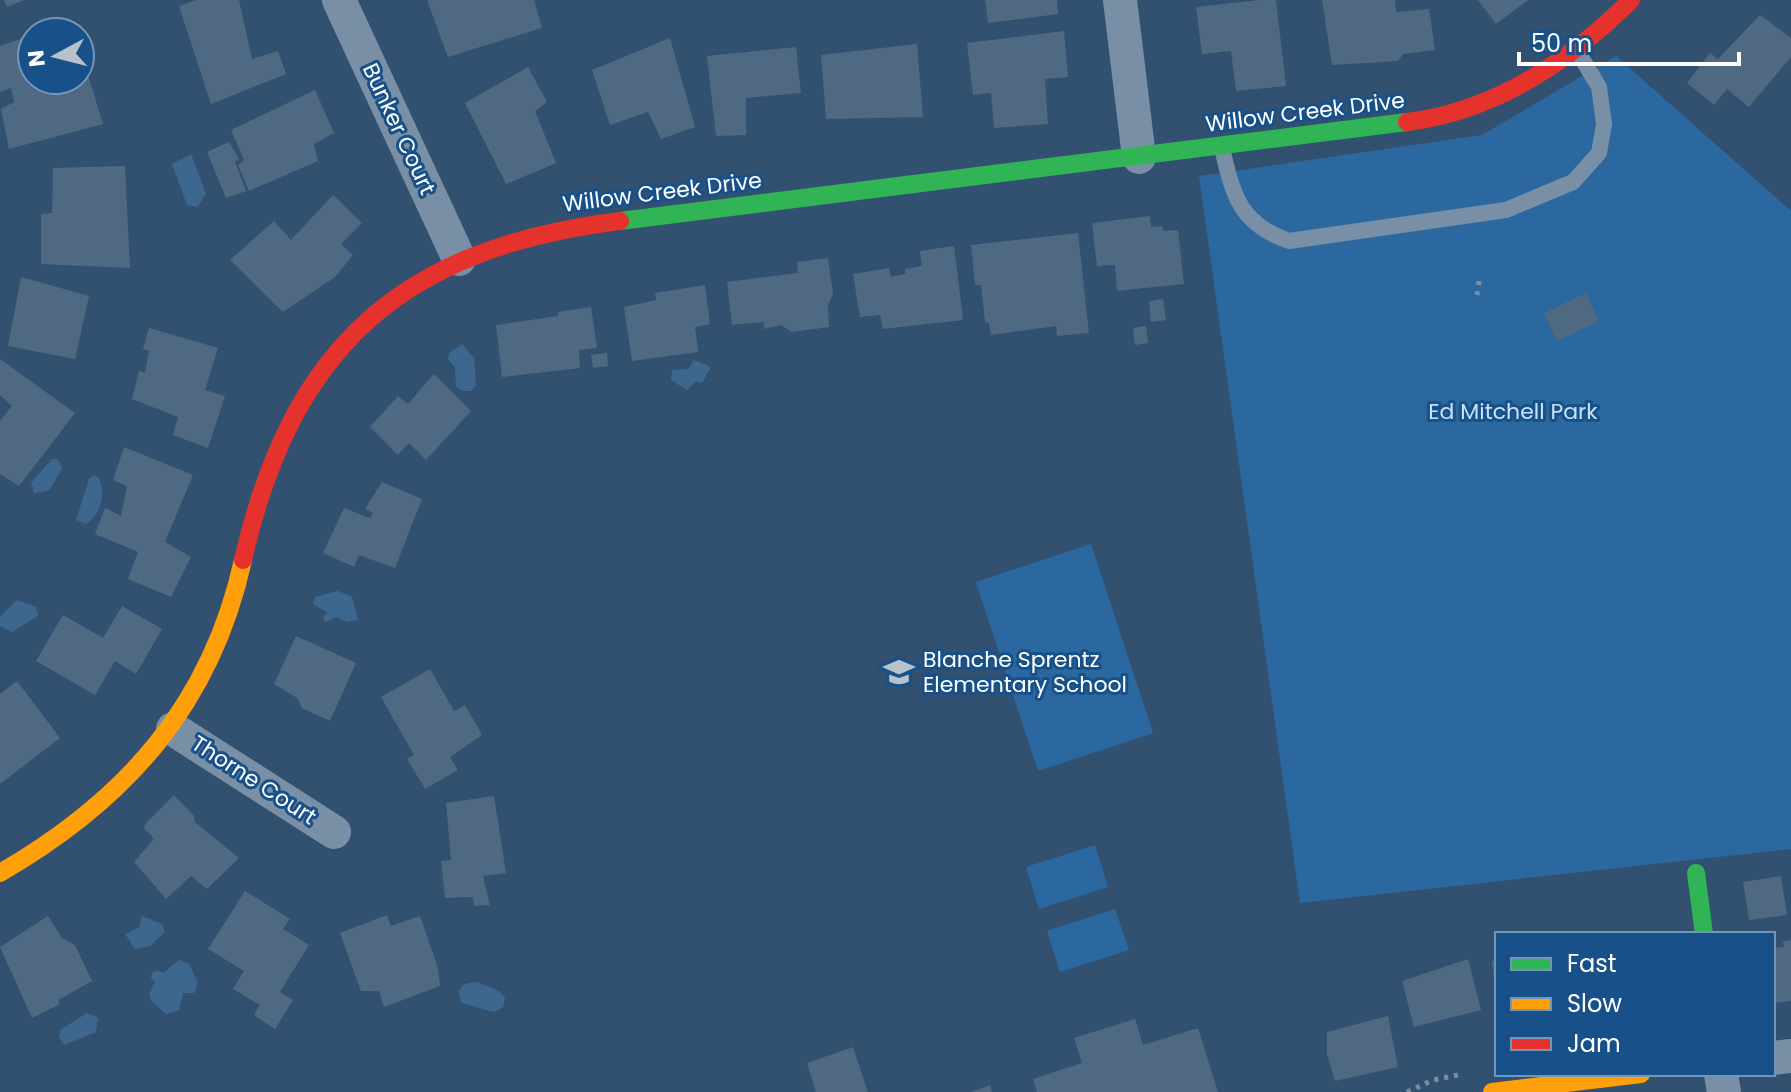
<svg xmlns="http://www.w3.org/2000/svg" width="1791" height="1092" font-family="Poppins,sans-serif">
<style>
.green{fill:#2c68a0}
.water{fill:#3d678f}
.building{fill:#506982}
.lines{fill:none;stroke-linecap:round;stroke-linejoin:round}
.path{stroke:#798fa5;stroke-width:5;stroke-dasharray:4 6;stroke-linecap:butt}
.lane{stroke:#798fa5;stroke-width:16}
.street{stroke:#798fa5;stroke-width:34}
.fast{stroke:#30b455;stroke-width:18}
.slow{stroke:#ff9f0a;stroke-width:18}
.jam{stroke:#e5322d;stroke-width:18}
.labels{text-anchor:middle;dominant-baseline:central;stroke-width:6;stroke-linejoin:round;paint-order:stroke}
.street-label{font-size:22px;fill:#fff;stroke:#18518a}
.park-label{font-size:22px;fill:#c7e1fa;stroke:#18518a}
.poi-label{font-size:22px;fill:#fff;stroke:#18518a;text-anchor:start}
</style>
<rect width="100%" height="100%" fill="#325170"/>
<path class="green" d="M1616 56 1791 211V849L1300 903 1199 176 1482 135Z
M1091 544 1153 733 1038 771 976 582Z
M1095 845 1108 887 1039 909 1026 867Z
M1115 909 1129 950 1060 972 1047 931Z"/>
<path class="water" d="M191 154 206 194 197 207 187 205 172 164Z
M462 344 474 358 476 385 471 391H462L456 387 455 367 448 359 449 353Z
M694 360 711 367 702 383 696 381 687 390 671 380 672 370 688 369Z
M52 459H58L62 469 49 491 34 493 31 483Z
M94 475 99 478C106 494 101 514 86 524L76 520 89 479Z
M338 591 352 597 358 620 347 622 337 617 325 622 323 617 327 612 313 604 315 597Z
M17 600 36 607 38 616 12 632 0 626V617Z
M142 916 162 924 165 932 150 946 135 949 125 934 139 927Z
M179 960 189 964 198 983 194 993H183L179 1011 166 1014 151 1001 149 994 155 982 151 978 152 973 158 970 163 973Z
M477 982 499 991 505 998 503 1007 494 1012 462 1003 458 992 464 984Z
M87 1013 98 1018 96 1032 64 1045 59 1037 60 1030Z"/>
<path class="building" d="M4 0H24L7 7Z
M197 0H239L252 59 278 51 286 74 211 104 179 6Z
M427 0H534L542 28 448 57Z
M985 0H1057L1058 14 988 23Z
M1259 0H1276L1286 86 1236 91 1231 51 1202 54 1196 7Z
M1322 0H1395L1396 12 1429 9 1435 50 1403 54 1398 61 1332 65Z
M1478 0H1528L1496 24Z
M1760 15 1791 38V57L1749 107 1727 89 1714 105 1687 83 1710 53 1718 59Z
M71 22 75 32H43V31Z
M1064 31 1068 77 1045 79 1048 124 994 128 991 93 973 95 967 43Z
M32 35V80H80L81 52 103 124 9 149 1 109 14 102 11 88 0 92V46Z
M670 38 695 127 661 139 648 112 610 125 592 70Z
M917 44 923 117 826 119 821 55Z
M796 47 801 93 746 98V135L716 136 707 56Z
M528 67 547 102 535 111 556 163 506 184 465 103Z
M315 90 334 133 314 144 318 161 249 191 238 165 244 160 231 130Z
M229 142 239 159 235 162 246 191 226 198 207 152Z
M125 166 130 268 41 264V214L52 213 53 168Z
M333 195 362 223 341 244 353 255 335 277 283 312 230 260 274 221 291 240Z
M1150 216 1151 227 1162 226 1163 231 1178 230 1184 284 1117 291 1115 265 1097 266 1092 223Z
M1078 233 1089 333 1057 336 1056 326 991 335 989 323 985 322 981 285H975L971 245Z
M954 246 963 320 883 329 880 315 860 317 853 274 889 268 891 277 905 274V269L922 266 920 251Z
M828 258 833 294 828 305 829 327 792 332 781 325 764 329V322L732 325 727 282 798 273 797 262Z
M21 277 89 296 75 359 8 346Z
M705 285 710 324 695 327 698 352 632 361 624 307 656 300 655 293Z
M1586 293 1599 321 1557 341 1544 313Z
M1163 299 1166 320 1151 322 1149 301Z
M591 307 597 348 579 350 580 368 502 377 496 325 558 316V312Z
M1146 326 1148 343 1135 345 1133 328Z
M149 328 218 348 205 390 225 396 208 448 173 435 178 417 132 399 139 371 145 373 149 351 143 349Z
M607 353 608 366 593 368 591 355Z
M0 359 75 413 19 486 0 474V421L12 406 0 395Z
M434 374 471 411 426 460 409 443 398 455 370 427 398 396 408 404Z
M124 447 193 475 165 542 191 557 171 597 128 579 138 552 95 534 105 508 121 516 127 486 113 480Z
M382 482 422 499 395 568 359 555 354 567 323 553 344 508 370 518 373 513 365 509Z
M122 606 162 629 136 674 115 661 95 695 36 661 63 615 103 638Z
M296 636 356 663 330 721 302 708 297 698 274 684Z
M430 669 454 711 465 705 482 735 450 757 458 770 425 789 407 759 414 755 381 697Z
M17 681 60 738 0 784V694Z
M174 795 194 816 195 822 239 858 207 889 191 876 166 899 134 862 154 839 144 828 145 824Z
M494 796 506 873 483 876 490 905 474 906 473 897 445 898 441 861 451 860 446 803Z
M1781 876 1787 915 1749 920 1743 882Z
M245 891 290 919 283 929 309 945 280 992 293 1000 275 1029 254 1015 260 1005 233 989 244 971 208 949Z
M387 915 391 926 420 916 438 968 440 986 384 1007 379 991H361L340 933Z
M48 916 62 938 75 945 92 981 58 1000 60 1004 32 1018 0 947Z
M1791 940V1001L1774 1003 1773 948 1784 947 1783 941Z
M1468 959 1481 1010 1414 1027 1402 981Z
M1492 961H1497V986H1495Z
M1388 1016 1398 1067 1335 1081 1327 1054V1032Z
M1135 1019 1143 1045 1198 1028 1218 1092H1037L1033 1079 1082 1063 1074 1038Z
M853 1047 868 1092H816L807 1063Z
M990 1085 992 1092H971Z"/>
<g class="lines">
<path class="path" d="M1477 295 1480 276
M1407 1092 1433 1080 1463 1074"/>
<path class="lane" d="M1222 148C1233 196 1240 224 1289 241L1506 210 1573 182 1599 153 1604 124 1599 87 1578 52"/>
<path class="street" d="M339 0 459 259
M1120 0 1139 157
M173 729 334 832
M1773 1058 1791 1056
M1721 1074 1724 1092"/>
<path class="fast" d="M620 221 1407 122
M1696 873 1704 934"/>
<path class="slow" d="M0 873C126 800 211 705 243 560
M1492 1092 1641 1074"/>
<path class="jam" d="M1407 122C1495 111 1569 62 1631 0
M243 560C292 345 403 248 620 221"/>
</g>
<defs>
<symbol id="school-bare" viewBox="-9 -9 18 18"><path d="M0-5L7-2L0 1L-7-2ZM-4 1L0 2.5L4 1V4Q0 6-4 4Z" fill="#b7c2cd" stroke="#18518a" stroke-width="2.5" paint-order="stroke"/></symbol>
</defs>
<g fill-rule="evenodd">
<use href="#school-bare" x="877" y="650" width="44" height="44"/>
</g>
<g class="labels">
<g class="street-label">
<text transform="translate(1305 112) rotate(-7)">Willow Creek Drive</text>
<text transform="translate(399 129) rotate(65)">Bunker Court</text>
<text transform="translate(662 192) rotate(-7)">Willow Creek Drive</text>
<text transform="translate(254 780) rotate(33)">Thorne Court</text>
</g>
<g class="park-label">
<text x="1513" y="411">Ed Mitchell Park</text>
</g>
<g class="poi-label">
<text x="923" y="659">Blanche Sprentz<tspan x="923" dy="25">Elementary School</tspan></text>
</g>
</g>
<rect x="1495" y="932" width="280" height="144" fill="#18518a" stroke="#7497b9" stroke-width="2"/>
<rect x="1511" y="958" width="40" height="12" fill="#30b455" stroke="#7497b9" stroke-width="2"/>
<text x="1567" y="972" font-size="24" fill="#ffffff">Fast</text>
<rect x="1511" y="998" width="40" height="12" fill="#ff9f0a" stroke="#7497b9" stroke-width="2"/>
<text x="1567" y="1012" font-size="24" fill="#ffffff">Slow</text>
<rect x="1511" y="1038" width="40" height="12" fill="#e5322d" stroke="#7497b9" stroke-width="2"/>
<text x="1567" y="1052" font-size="24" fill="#ffffff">Jam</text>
<g transform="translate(56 56) rotate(263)"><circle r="38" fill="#18518a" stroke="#7497b9" stroke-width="2"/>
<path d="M0-6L14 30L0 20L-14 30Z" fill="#b7c2cd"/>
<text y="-12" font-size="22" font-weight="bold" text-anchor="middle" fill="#ffffff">N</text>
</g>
<path d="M1519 52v12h220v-12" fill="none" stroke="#ffffff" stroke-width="4"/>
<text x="1531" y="52" font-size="24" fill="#ffffff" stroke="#18518a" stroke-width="6" paint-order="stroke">50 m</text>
</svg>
